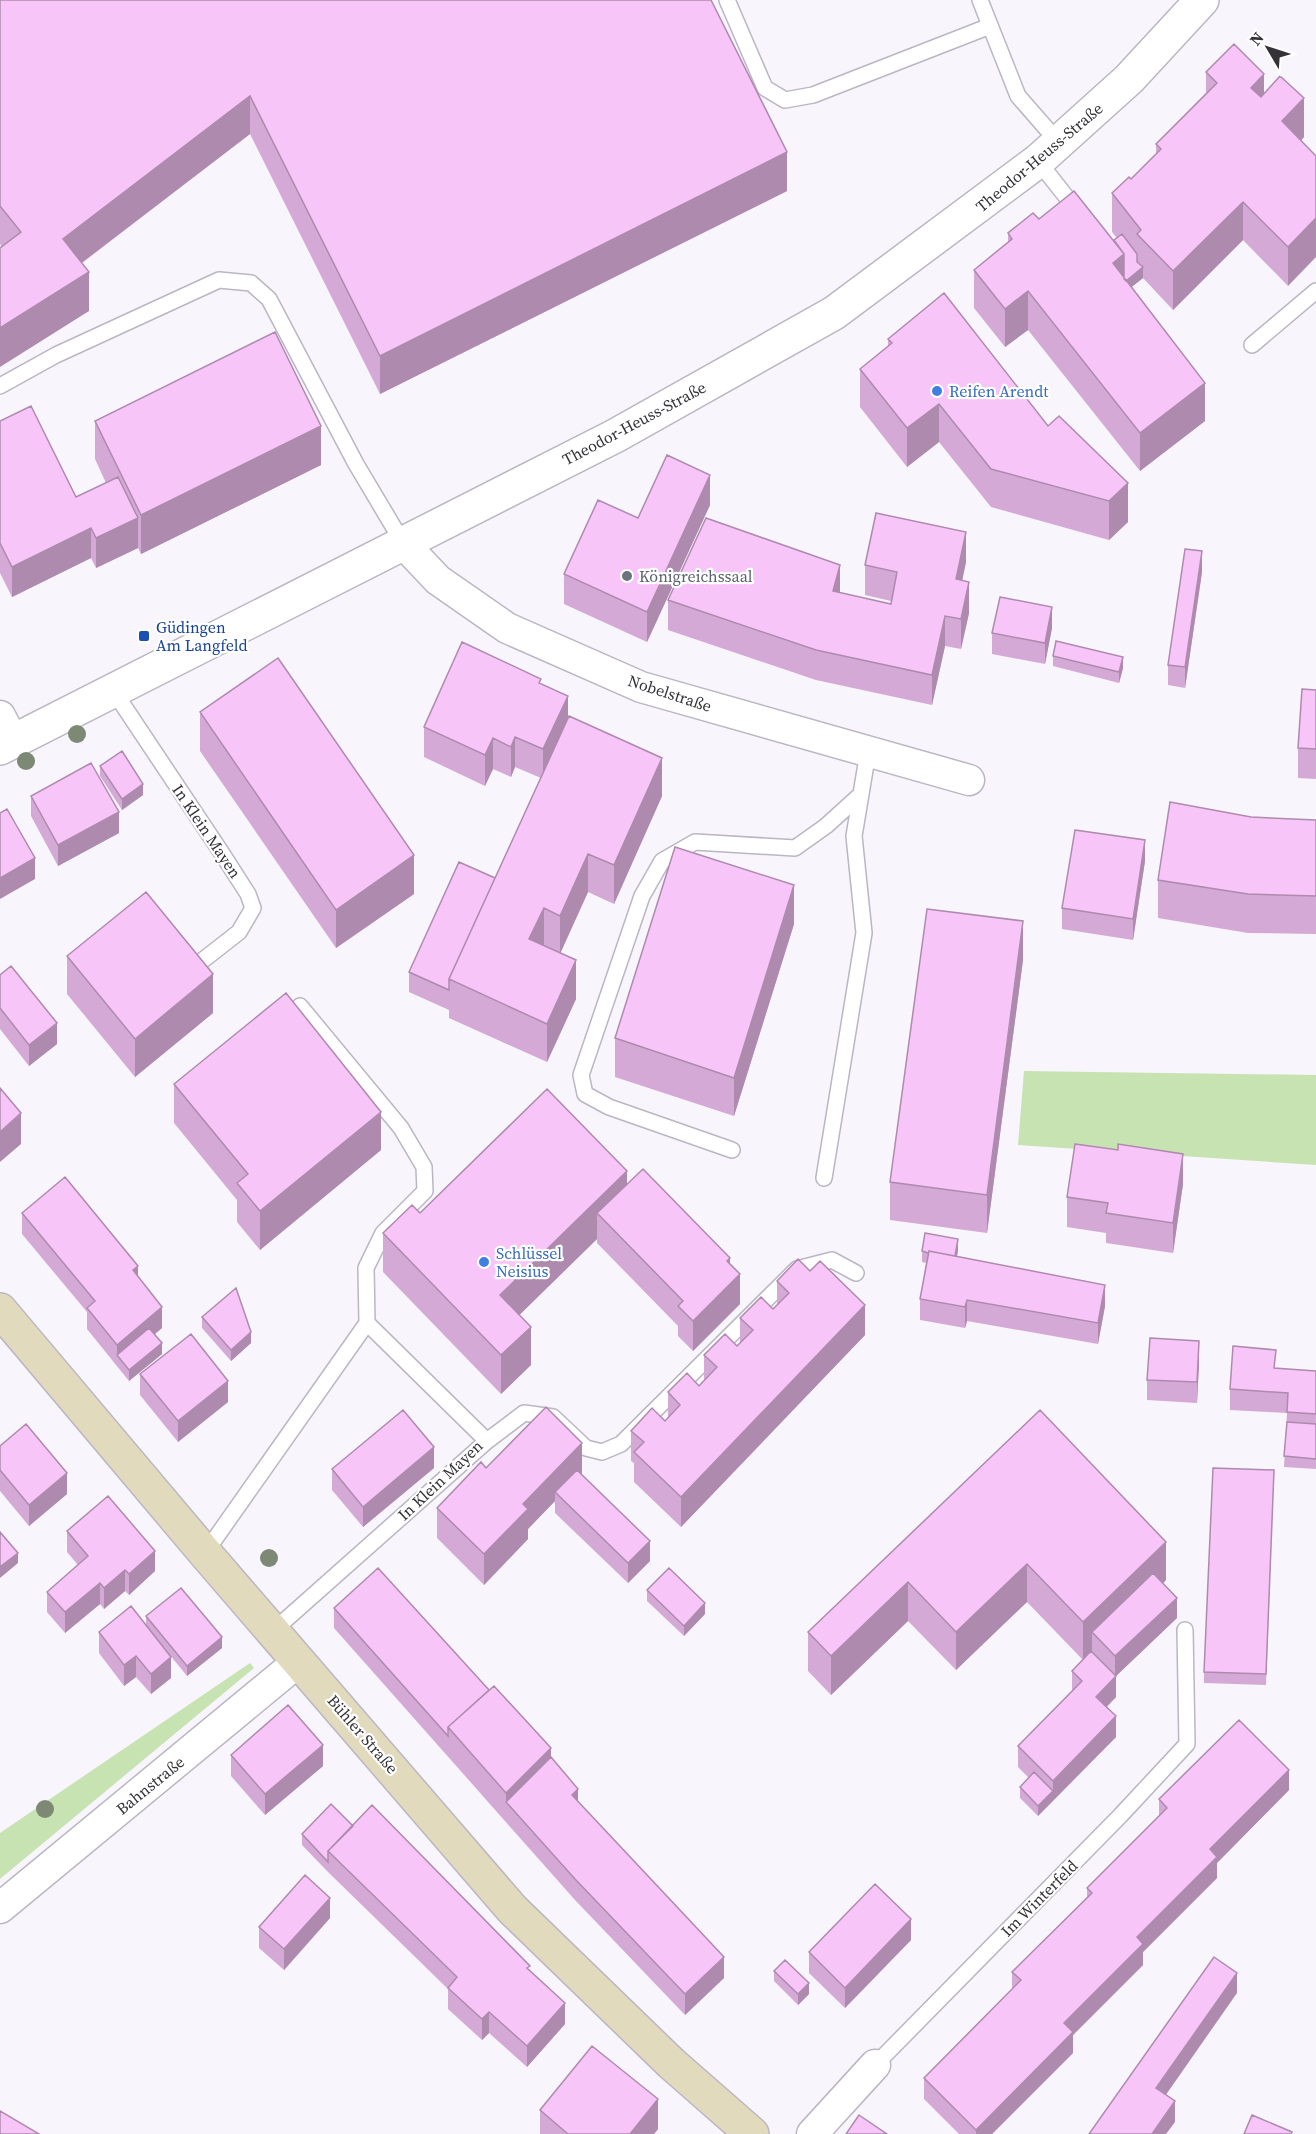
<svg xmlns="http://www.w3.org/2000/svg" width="1316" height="2134" font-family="'Source Serif 4',serif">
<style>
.green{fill:#c6e3b1}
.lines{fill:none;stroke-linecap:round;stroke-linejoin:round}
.service-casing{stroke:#bbb6c3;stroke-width:18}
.minor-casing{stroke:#bbb6c3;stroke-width:33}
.tertiary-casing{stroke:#bbb6c3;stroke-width:36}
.secondary-casing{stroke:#bbb6c3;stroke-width:36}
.service{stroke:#fff;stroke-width:15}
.minor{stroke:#fff;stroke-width:30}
.tertiary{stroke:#fff;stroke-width:33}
.secondary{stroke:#e2dabd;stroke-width:33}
.tree{fill:#7e8975}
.wall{fill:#d5a9d6}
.shaded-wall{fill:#ae8aae}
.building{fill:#f8c5f9;stroke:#ae8aae;stroke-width:1.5}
.shop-dot{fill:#3f7fe0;stroke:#fff;stroke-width:2}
.worship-dot{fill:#6b7280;stroke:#fff;stroke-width:2}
.transit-dot{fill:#1a4fb4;stroke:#fff;stroke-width:2}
.labels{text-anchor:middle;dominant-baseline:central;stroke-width:4.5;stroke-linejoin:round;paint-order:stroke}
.street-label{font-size:16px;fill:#343237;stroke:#fff}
.shop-label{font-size:16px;fill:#366cbe;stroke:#fff;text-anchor:start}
.worship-label{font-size:16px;fill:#5b616d;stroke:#fff;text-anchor:start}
.transit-label{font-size:16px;fill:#164399;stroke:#fff;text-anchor:start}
</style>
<rect width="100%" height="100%" fill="#f8f5fd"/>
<path class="green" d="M1024 1071 1316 1075V1165L1018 1145Z
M250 1663 254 1668 0 1879V1833Z"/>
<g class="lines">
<defs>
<path id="service" d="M727 0 765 88 785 100 813 95 990 26
M980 0 1018 96 1059 143
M1038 161 1079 213
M1252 345 1316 291
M0 386 56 355 219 280 251 283 269 299 356 464 403 543
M113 690 221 852 248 894 253 908 239 932 198 964
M732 1150 609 1107 585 1094 581 1075 642 896 662 861 695 842 795 848 826 826 858 797
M824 1178 864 933 854 836 868 752
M367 1323 487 1441
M205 1553 367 1323 366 1268 383 1233 425 1191 424 1167 401 1128 300 1006
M273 1631 487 1441 524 1413 553 1417 586 1448 602 1452 621 1444 797 1269 832 1260 856 1273
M875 2065 1120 1816 1187 1744 1185 1630"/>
<path id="minor" d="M403 543 438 580 507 628 641 687 969 780
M0 716 13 741
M0 1908 299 1661
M812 2134 875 2065"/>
<path id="tertiary" d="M0 748 615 436 834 313 1038 161 1129 79 1202 0"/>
<path id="secondary" d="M0 1310 205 1553 512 1909 671 2063 752 2134"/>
</defs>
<use href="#service" class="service-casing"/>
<use href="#minor" class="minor-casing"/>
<use href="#tertiary" class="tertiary-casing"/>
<use href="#secondary" class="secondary-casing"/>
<use href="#service" class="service"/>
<use href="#minor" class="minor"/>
<use href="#tertiary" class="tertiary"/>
<use href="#secondary" class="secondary"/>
</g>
<g class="tree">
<circle cx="77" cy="734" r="9"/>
<circle cx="26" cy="761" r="9"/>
<circle cx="269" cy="1558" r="9"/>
<circle cx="45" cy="1809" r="9"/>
</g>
<path class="wall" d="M0 0 787 191 380 394 250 134 82 263 89 311 2 247 0 244Z
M1206 72 1264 94 1304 137 1301 141 1288 286 1243 240 1173 310 1143 278 1131 287 1205 421 1140 471 1028 330 1005 347 974 308V270L1008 243V233L1039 219 1114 240 1117 238 1112 232V193L1131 179 1156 154V144L1206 93Z
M888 339 1048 426 1128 522 1109 540 991 507 939 442 907 467 860 407V369L888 346Z
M0 421 76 497 106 483 95 459V421L321 465 141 554 138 548 96 568 91 558 12 597 0 573Z
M710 505 647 642 564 604V574L638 518Z
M966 562 962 581 969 613 961 649 945 646 932 705 816 680 668 630V600L840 593 891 604V601L865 595V565Z
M1202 572 1185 688 1168 685V665Z
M1052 628 1045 664 992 654V633Z
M1053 656 1123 668 1119 683 1053 666Z
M541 684 568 719 662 796 614 904 588 892 560 953 576 999 547 1062 449 1018V1010L409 992V972L495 878 541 778 515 767 511 777 493 769 485 786 424 757V727Z
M1316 690V779L1298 778V748Z
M200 712 414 894 336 948 200 751Z
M100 766 143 795 122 810 100 776Z
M31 796 119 833 58 866 31 816Z
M1251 817 1316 820V934L1248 933 1158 918V880Z
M1145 861 1133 940 1062 929V908Z
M794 924 734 1116 615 1077V1038Z
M67 956 213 1013 135 1077 67 994Z
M1023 960 987 1233 890 1220V1182Z
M0 975 57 1044 29 1066 0 1029Z
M174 1084 381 1150 260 1250 237 1222V1200L174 1123Z
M627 1184 730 1264 740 1304 693 1351 678 1336V1326L597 1243V1239L519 1315 531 1365 501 1394 383 1272V1233L420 1213Z
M1183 1184 1173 1253 1106 1243V1233L1067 1227V1197Z
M22 1213 138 1277 162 1328 155 1334 162 1354 129 1381 87 1329V1312L22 1234Z
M958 1250 957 1256 1105 1306 1098 1344 967 1321 965 1328 920 1320V1299L926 1263 922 1262V1251Z
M777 1281 865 1335 681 1527 634 1482V1463L631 1461V1431L665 1421 668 1418V1392L699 1386 704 1380V1355L737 1346 740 1343V1318L773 1309 777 1305Z
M202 1317 251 1343 231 1361 202 1328Z
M1199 1362 1197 1403 1147 1400V1380Z
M1276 1368 1316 1371V1469L1284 1467 1287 1413 1230 1410V1389Z
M140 1374 228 1402 178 1442 140 1395Z
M1040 1410 1166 1580 1163 1584 1177 1618 1116 1676V1697L1107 1707 1116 1737 1038 1816 1020 1798V1787L1029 1778 1018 1767V1746L1072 1691V1671L1083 1660 1027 1602 956 1670 908 1621 831 1695 808 1671V1632Z
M0 1446 67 1494 29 1526 0 1491Z
M434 1468 363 1527 332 1490V1469Z
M486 1468 582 1473 581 1474 650 1561 628 1583 555 1513V1501L528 1529V1539L484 1585 437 1538V1508Z
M1274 1470 1266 1685 1204 1683V1672Z
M67 1531 155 1571 129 1595 125 1591 104 1609 100 1604 65 1633 47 1612V1592L78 1565 67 1552Z
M647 1590 705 1614 684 1636 647 1601Z
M334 1608 489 1690 551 1757 578 1801 724 1978 685 2015 575 1900 334 1628Z
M146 1616 222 1648 187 1676 165 1649 171 1678 151 1694 136 1677 124 1686 99 1653V1632L146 1626Z
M231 1755 323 1766 265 1815 231 1776Z
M1289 1790 1217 1863V1878L1143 1952V1965L1073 2035V2053L992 2134H959L924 2099V2078L1012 1989V1972L1087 1897V1888L1159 1816V1799Z
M353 1826 530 1971 565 2024 527 2067 489 2033 482 2040 448 2009V1989L328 1872 302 1845V1834Z
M330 1918 284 1970 259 1948V1927Z
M911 1940 845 2008 809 1973V1952Z
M774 1971 809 1994 798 2005 774 1981Z
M540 2110 658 2129 654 2134H540Z"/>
<path class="shaded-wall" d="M1264 74V112L1251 88Z
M250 96V134L63 277V239Z
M1304 98V137L1282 160V121Z
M787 152V191L380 394V356Z
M1243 202V240L1173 310V271Z
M1316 218V257L1288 286V247Z
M1124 254 1143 267V278L1113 302V263Z
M89 272V311L0 367V328Z
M1028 291V330L1005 347V309Z
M1205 383V421L1140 471V433Z
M939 404V442L907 467V428Z
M321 426V465L141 554V515Z
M710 475V505L647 642V612Z
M1128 483V522L1109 540V501Z
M138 518V548L96 568V538Z
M91 528V558L12 597V567Z
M966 532V562L956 610V579Z
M1202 551V572L1185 688V667Z
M840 565V595L833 591Z
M969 582V613L961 649V619Z
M1052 607V628L1045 664V643Z
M945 616V646L932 705V675Z
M1123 657V668L1119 683V672Z
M568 696V727L543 780V749Z
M515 737V767L511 777V747Z
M493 738V769L485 786V755Z
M662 758V796L614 904V865Z
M143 784V795L122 810V799Z
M119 812V833L58 866V845Z
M1145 840V861L1133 940V919Z
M588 854V892L560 954V916Z
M414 855V894L336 948V910Z
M35 858V879L0 899V878Z
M794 885V924L734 1116V1078Z
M544 908V947L529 939Z
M1023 921V960L987 1233V1195Z
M576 960V999L547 1062V1024Z
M213 974V1013L135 1077V1039Z
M57 1023V1044L29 1066V1045Z
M381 1112V1150L260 1250V1211Z
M21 1113V1144L0 1162V1132Z
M1183 1154V1184L1173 1253V1223Z
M627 1171V1210L597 1213V1239L500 1334V1295Z
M958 1239V1250L955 1268V1257Z
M730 1258V1284L740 1274V1304L693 1351V1321L727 1261Z
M138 1266V1286L133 1270Z
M1105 1285V1306L1098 1344V1323Z
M967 1300V1321L965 1328V1307Z
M865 1305V1335L681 1527V1497Z
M162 1307V1328L122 1361 117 1355V1365V1345Z
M531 1327V1365L501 1394V1355Z
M251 1332V1343L231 1361V1350Z
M1199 1341V1362L1197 1403V1382Z
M162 1343V1354L129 1381V1370Z
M228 1381V1402L178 1442V1421Z
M582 1443V1473L560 1496 555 1492V1501L528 1529V1539L484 1585V1554L523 1504Z
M434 1447V1468L363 1527V1507Z
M67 1473V1494L29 1526V1505Z
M650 1541V1561L628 1583V1563Z
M1166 1542V1580L1102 1643 1092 1632V1653L1083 1661V1622Z
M155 1551V1571L129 1595V1574Z
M18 1553V1563L0 1578V1567Z
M1027 1564V1602L956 1670V1632Z
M125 1570V1591L104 1609V1588Z
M908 1582V1621L831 1695V1656Z
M100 1583V1604L65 1633V1612Z
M1177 1598V1618L1115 1677V1656Z
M705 1603V1614L684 1636V1626Z
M222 1637V1648L187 1676V1666Z
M136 1656V1677L124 1686V1665Z
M171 1657V1678L151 1694V1674Z
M1116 1676V1697L1096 1717V1697Z
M1116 1716V1737L1038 1816V1806L1053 1791V1781Z
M323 1745V1766L265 1815V1794Z
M551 1748V1778L506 1802V1793Z
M1289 1770V1790L1217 1863V1878L1143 1952V1965L1073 2035V2053L992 2134H976V2130L1210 1849Z
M578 1789V1809L572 1795Z
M330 1898V1918L284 1970V1949Z
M911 1919V1940L845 2008V1988Z
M724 1957V1978L685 2015V1994Z
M1237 1973V1993L1156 2109V2088Z
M809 1983V1994L798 2005V1994Z
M565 2003V2024L527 2067V2046Z
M489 2012V2033L482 2040V2019Z
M658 2099V2129L654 2134H630Z
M1175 2101V2122L1166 2134H1152Z"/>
<path class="building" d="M0 0H711L787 152 380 356 250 96 63 239 89 272 0 328V248L21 232 0 206Z
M1234 44 1264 74 1251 88 1261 97 1280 76 1304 98 1282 121 1316 156V218L1288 247 1243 202 1173 271 1137 234 1141 230 1112 193 1129 177 1131 179 1161 149 1156 144 1217 83 1206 72Z
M1074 191 1124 254 1113 263 1205 383 1140 433 1028 291 1005 309 974 270 1012 239 1008 233 1033 213 1039 219Z
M1122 234 1137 254V262L1143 267 1126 281 1124 279V254L1114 240Z
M944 293 1048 426 1059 416 1128 483 1109 501 991 469 939 404 907 428 860 369 892 343 888 339Z
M275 332 321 426 141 515 95 421Z
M31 406 76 497 118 477 138 518 96 538 91 528 12 567 0 543V421Z
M667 455 710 475 647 612 564 574 598 500 638 518Z
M876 513 966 532 956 579 969 582 961 619 945 616 932 675 816 650 668 600 706 518 840 565 833 591 891 604 897 572 865 565Z
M1185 549 1202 551 1185 667 1168 665Z
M1000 597 1052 607 1045 643 992 633Z
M1056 641 1123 657 1119 672 1053 656Z
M462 642 541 679 539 683 568 696 543 749 515 737 511 747 493 738 485 755 424 727Z
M278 658 414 855 336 910 200 712Z
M1302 689 1316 690V749L1298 748Z
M569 716 662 758 614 865 588 854 560 916 544 908 529 939 576 960 547 1024 449 979Z
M122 751 143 784 122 799 100 766Z
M91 763 119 812 58 845 31 796Z
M1170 802 1251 817 1316 820V896L1248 894 1158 880Z
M7 809 35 858 0 878V813Z
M1075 830 1145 840 1133 919 1062 908Z
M675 847 794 885 734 1078 615 1038Z
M459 862 495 878 449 979V990L409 972Z
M146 892 213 974 135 1039 67 956Z
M927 909 1023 921 987 1195 890 1182Z
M11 966 57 1023 29 1045 0 1008V975Z
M286 993 381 1112 260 1211 237 1183 248 1174 174 1084Z
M0 1088 21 1113 0 1132Z
M547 1089 627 1171 500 1295 531 1327 501 1355 383 1233 412 1205 420 1213Z
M1075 1144 1118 1150V1144L1183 1154 1173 1223 1106 1213 1108 1203 1067 1197Z
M643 1169 730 1258 727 1261 740 1274 693 1321 678 1306 683 1301 597 1213Z
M65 1177 138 1266 133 1270 162 1307 117 1345 87 1308 95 1301 22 1213Z
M925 1233 958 1239 955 1256 929 1251 928 1253 922 1251Z
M929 1251 1105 1285 1098 1323 967 1300 965 1307 920 1299Z
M798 1259 810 1271 820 1261 865 1305 681 1497 634 1452 644 1442 631 1431 652 1408 665 1421 680 1405 668 1392 687 1373 699 1386 717 1367 704 1355 725 1334 737 1346 753 1330 740 1318 761 1297 773 1309 789 1293 777 1281Z
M236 1288 251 1332 231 1350 202 1317Z
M149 1328 162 1343 129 1370 117 1355Z
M191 1334 228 1381 178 1421 140 1374Z
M1150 1338 1199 1341 1197 1382 1147 1380Z
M1233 1346 1276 1350 1274 1368 1316 1371V1414L1287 1412 1288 1393 1230 1389Z
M546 1407 582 1443 523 1504 528 1509 484 1554 437 1508 481 1462 486 1468Z
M403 1410 434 1447 363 1507 332 1469Z
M1040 1410 1166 1542 1083 1622 1027 1564 956 1632 908 1582 831 1656 808 1632Z
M1287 1422 1316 1424V1459L1284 1456Z
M26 1424 67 1473 29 1505 0 1470V1446Z
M1213 1468 1274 1470 1266 1674 1204 1672Z
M577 1470 650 1541 628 1563 555 1492Z
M108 1496 155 1551 129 1574 125 1570 104 1588 100 1583 65 1612 47 1592 88 1556 67 1531Z
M0 1532 18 1553 0 1567Z
M378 1568 489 1690 448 1727V1736L334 1608Z
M669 1568 705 1603 684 1626 647 1590Z
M1153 1573 1177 1598 1115 1656 1092 1632Z
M181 1588 222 1637 187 1666 146 1616Z
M131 1606 171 1657 151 1674 136 1656 124 1665 99 1632Z
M1091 1651 1116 1676 1096 1697 1116 1716 1053 1781 1018 1746 1082 1681 1072 1671Z
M494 1686 551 1748 506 1793 448 1727Z
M288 1705 323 1745 265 1794 231 1755Z
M1239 1720 1289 1770 1210 1849 1217 1857 1137 1937 1143 1944 1064 2023 1073 2032 976 2130 924 2078 1021 1980 1012 1972 1092 1893 1087 1888 1167 1808 1159 1799Z
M551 1757 578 1789 572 1795 724 1957 685 1994 575 1879 506 1802Z
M1034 1772 1053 1791 1038 1806 1020 1787Z
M331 1804 353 1826 328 1851V1862L302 1834Z
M372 1805 530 1966 527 1968 565 2003 527 2046 489 2012 482 2019 448 1988 457 1977 328 1851Z
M305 1875 330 1898 284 1949 259 1927Z
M875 1884 911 1919 845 1988 809 1952Z
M1214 1957 1237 1973 1156 2088 1175 2101 1152 2134H1089Z
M785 1960 809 1983 798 1994 774 1971Z
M592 2046 658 2099 630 2134H568L540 2110Z
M0 2111 39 2134H0Z
M859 2115 887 2134H846Z
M1252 2115 1292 2132 1291 2134H1244Z"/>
<g class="shop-dot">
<circle cx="937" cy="391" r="6"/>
<circle cx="484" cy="1262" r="6"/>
</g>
<circle class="worship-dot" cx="627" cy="576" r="6"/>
<rect class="transit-dot" x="138" y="630" width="12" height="12" rx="3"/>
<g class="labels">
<g class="street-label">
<text transform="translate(1039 157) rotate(-40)">Theodor-Heuss-Straße</text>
<text transform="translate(634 423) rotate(-28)">Theodor-Heuss-Straße</text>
<text transform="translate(670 693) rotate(18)">Nobelstraße</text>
<text transform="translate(207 831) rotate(56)">In Klein Mayen</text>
<text transform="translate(440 1480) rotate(-43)">In Klein Mayen</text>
<text transform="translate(363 1734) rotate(49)">Bühler Straße</text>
<text transform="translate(150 1785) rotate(-39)">Bahnstraße</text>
<text transform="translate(1039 1898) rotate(-45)">Im Winterfeld</text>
</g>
<g class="shop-label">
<text x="949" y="391">Reifen Arendt</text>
<text x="496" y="1253">Schlüssel<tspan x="496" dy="18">Neisius</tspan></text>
</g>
<g class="worship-label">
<text x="639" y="576">Königreichssaal</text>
</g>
<g class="transit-label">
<text x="156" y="627">Güdingen<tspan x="156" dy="18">Am Langfeld</tspan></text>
</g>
</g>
<g transform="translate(1268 48) rotate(309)" stroke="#ffffff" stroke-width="4.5" paint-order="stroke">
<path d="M0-4.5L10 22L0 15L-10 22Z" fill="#343237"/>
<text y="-9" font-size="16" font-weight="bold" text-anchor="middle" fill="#343237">N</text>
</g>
</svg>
